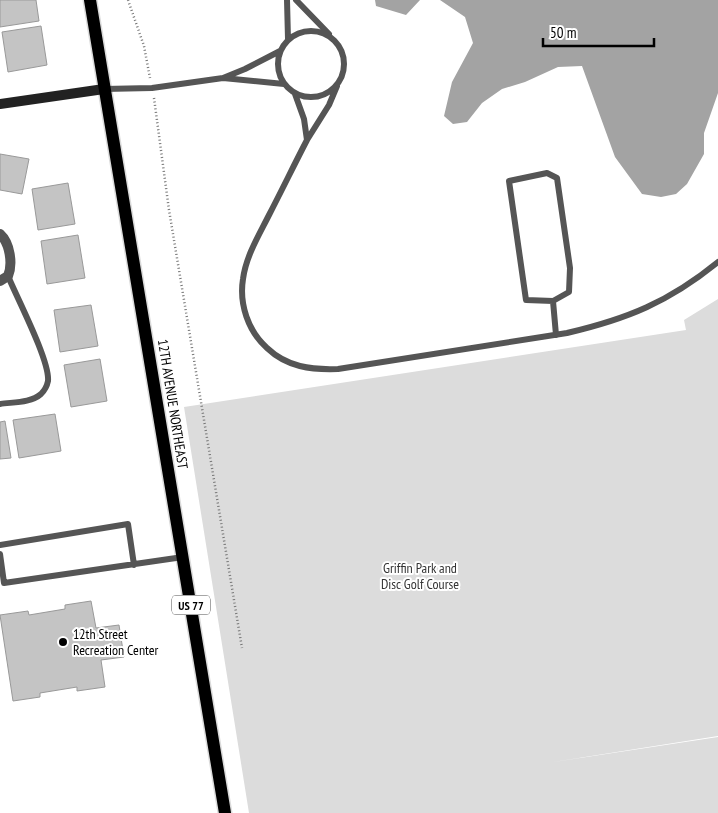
<svg xmlns="http://www.w3.org/2000/svg" width="718" height="813" font-family="'PT Sans Narrow',sans-serif">
<style>
.green{fill:#dcdcdc}
.water{fill:#a3a3a3}
.building{fill:#c4c4c4;stroke:#999}
.lines{fill:none;stroke-linecap:round;stroke-linejoin:round}
.primary-casing{stroke:#dbdbdb;stroke-width:15}
.path{stroke:#777;stroke-width:2.5;stroke-dasharray:1 2.5;stroke-linecap:butt}
.lane{stroke:#555;stroke-width:6}
.street{stroke:#555;stroke-width:10}
.secondary{stroke:#222;stroke-width:10}
.primary{stroke:#000;stroke-width:12}
.poi-dot{fill:#000;stroke:#fff;stroke-width:2}
.labels{text-anchor:middle;dominant-baseline:central;stroke-width:4;stroke-linejoin:round;paint-order:stroke}
.shield{fill:#fff;stroke:#4c4c4c;stroke-width:1}
.shield-label{font-size:12px;font-weight:bold;fill:#000}
.street-label{font-size:14px;fill:#000;stroke:#fff}
.park-label{font-size:14px;fill:#333;stroke:#fff}
.poi-label{font-size:14px;fill:#000;stroke:#fff;text-anchor:start}
</style>
<rect width="100%" height="100%" fill="#fff"/>
<path class="green" d="M718 299V736L547 763 718 737V813H249L184 407 686 330 684 320Z"/>
<path class="water" d="M375 0H420L406 15 376 6Z
M440 0H718V93L704 133V154L687 184 676 194 661 197 642 194 615 157 582 66 558 67 525 82 502 89 482 103 467 122 453 124 444 116 452 82 473 43 465 17Z"/>
<path class="building" d="M0 0H36L39 21 0 27Z
M41 26 47 65 8 72 2 32Z
M0 154 29 159 22 194 0 190Z
M68 183 75 224 38 230 32 189Z
M78 235 85 278 47 284 41 241Z
M91 305 98 346 60 352 54 310Z
M100 359 107 401 71 407 64 365Z
M55 414 61 451 19 458 13 420Z
M5 421 11 458 0 459V422Z
M91 601 96 628 119 625 124 657 101 660 105 687 77 691V687L40 693V697L13 701 0 615 28 611 29 615 65 609V605Z"/>
<g class="lines">
<defs>
<path id="primary" d="M90 0 225 813"/>
</defs>
<use href="#primary" class="primary-casing"/>
<path class="path" d="M128 0 144 46 150 78
M154 98 169 210 242 648"/>
<path class="lane" d="M287 0 288 39
M296 0 329 34
M278 64a33 33 0 1 1 66 0a33 33 0 1 1-66 0Z
M280 51 245 69 223 78 284 84
M104 89 152 88 223 78
M295 94 304 119 307 140 329 105 337 86
M307 140C294 165 282 190 269 215 259 235 246 256 243 279 239 304 248 331 267 348 287 367 311 370 338 369L567 333C627 319 669 302 718 262
M553 301 526 300 509 181 547 173 557 178 570 268 569 292 553 301 556 335
M0 404C13 402 31 403 41 394 45 390 47 386 48 381 50 361 17 298 8 276
M0 545 128 524 134 565
M0 554 4 583 183 557"/>
<path class="street" d="M0 234C10 243 13 264 8 276L0 281"/>
<path class="secondary" d="M0 104 104 89"/>
<use href="#primary" class="primary"/>
</g>
<circle class="poi-dot" cx="63" cy="642" r="5"/>
<g class="labels">
<rect class="shield" x="172" y="595.5" width="38" height="19" rx="4"/>
<g class="shield-label">
<text x="191" y="605">US 77</text>
</g>
<g class="street-label">
<text transform="translate(173 404) rotate(81)">12TH AVENUE NORTHEAST</text>
</g>
<g class="park-label">
<text x="420" y="568">Griffin Park and<tspan x="420" dy="16">Disc Golf Course</tspan></text>
</g>
<g class="poi-label">
<text x="73" y="634">12th Street<tspan x="73" dy="16">Recreation Center</tspan></text>
</g>
</g>
<path d="M543 38v8h111v-8" fill="none" stroke="#000000" stroke-width="2.5"/>
<text x="550" y="38" font-size="15" fill="#000000" stroke="#ffffff" stroke-width="4" paint-order="stroke">50 m</text>
</svg>
